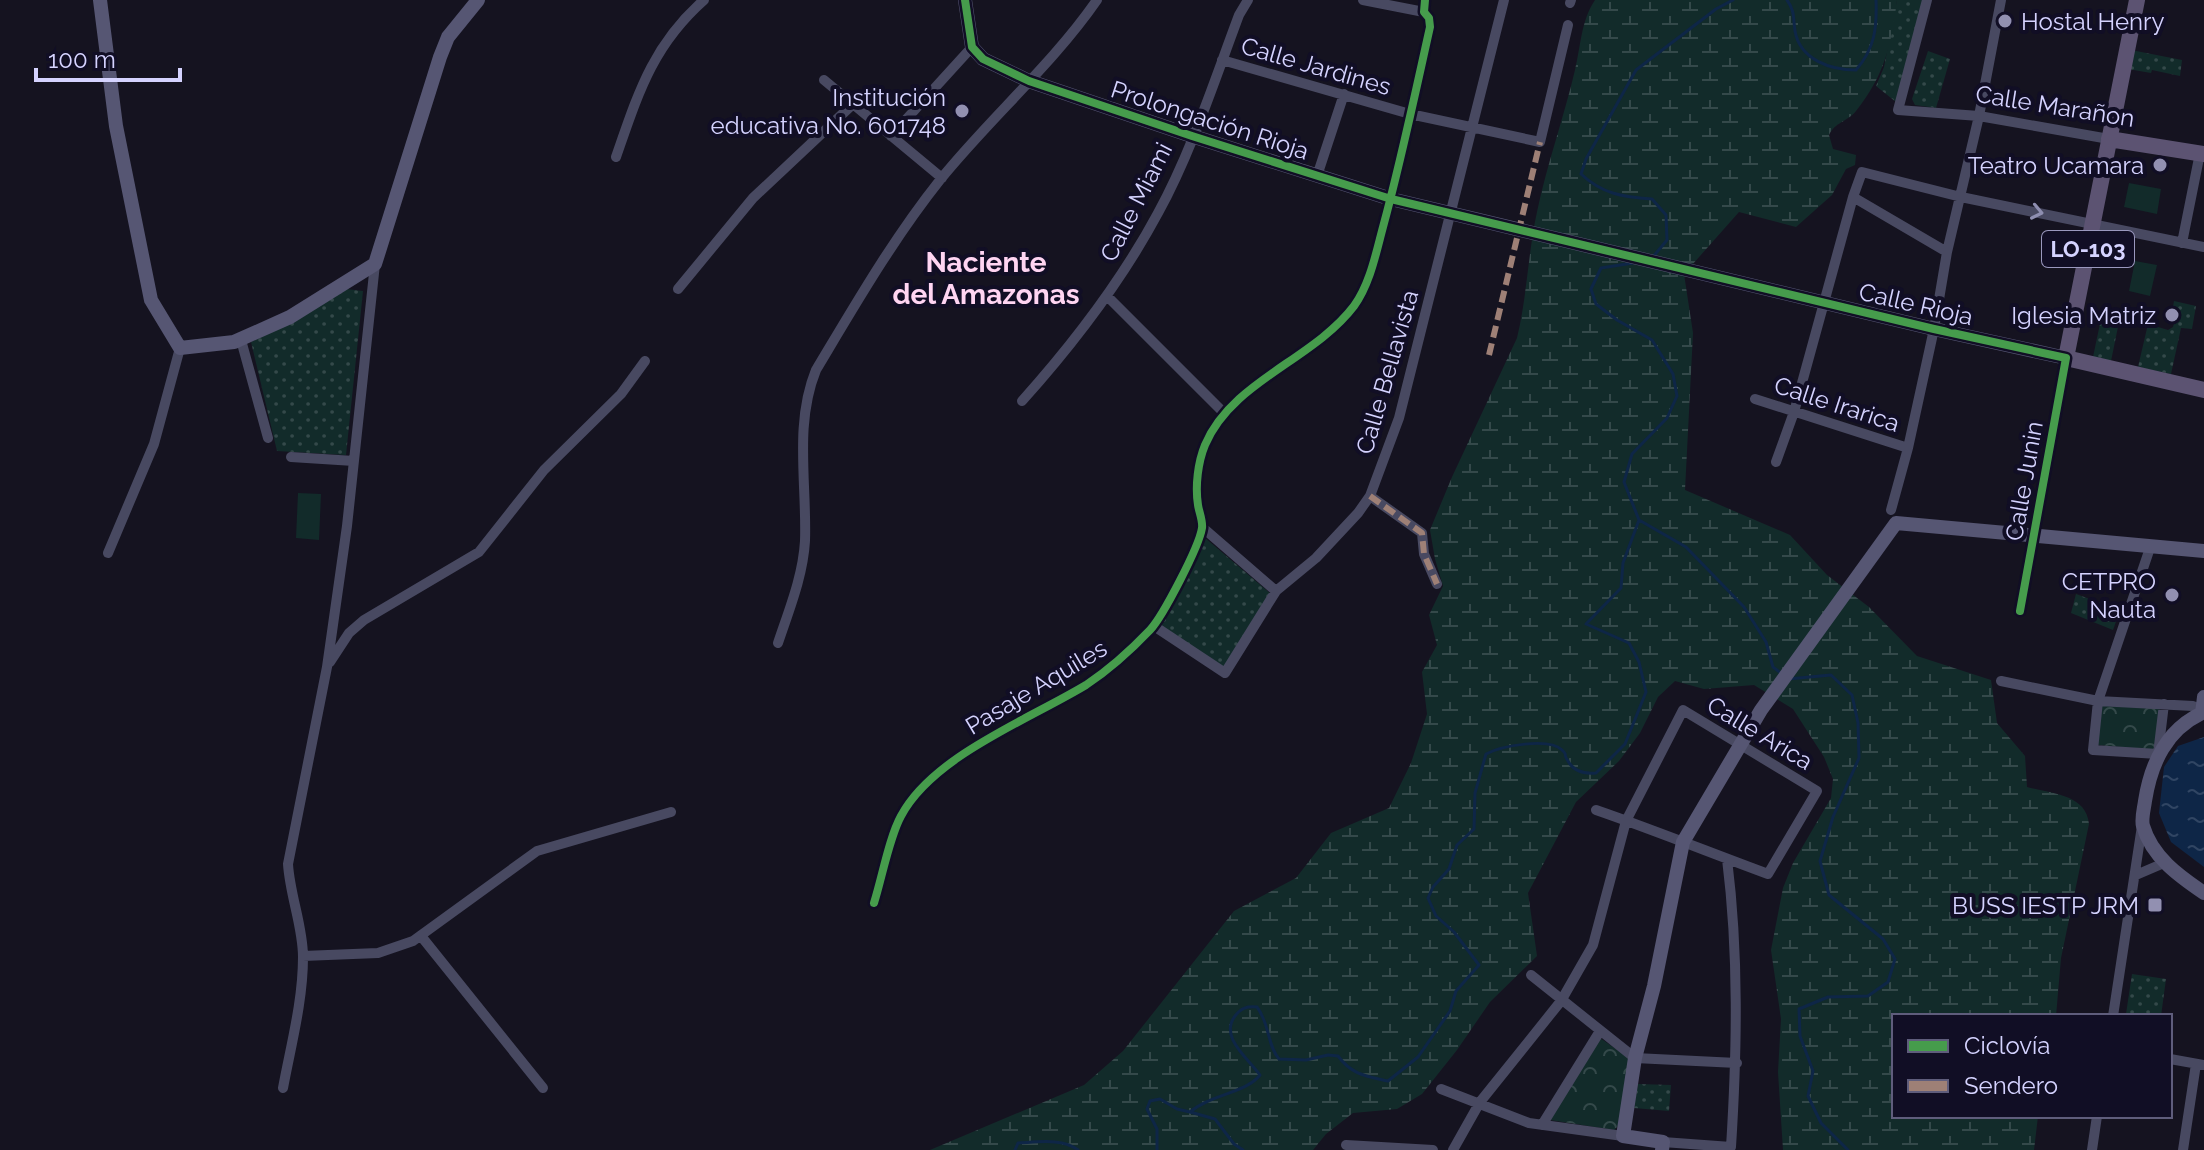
<svg xmlns="http://www.w3.org/2000/svg" width="2204" height="1150" font-family="Raleway,sans-serif">
<style>
.grass{fill:url(#grass-dots)}
.wetland{fill:url(#wetland-marsh)}
.park{fill:url(#park-crowns)}
.pitch{fill:#122b2a}
.water{fill:url(#water-ripples)}
.lines{fill:none;stroke-linecap:round;stroke-linejoin:round}
.stream{stroke:#0e2647;stroke-width:3}
.street{stroke:#484961;stroke-width:10}
.secondary{stroke:#565673;stroke-width:14}
.primary{stroke:#5c5372;stroke-width:16}
.quiet{stroke:#9e8076;stroke-width:6;stroke-dasharray:12 6;stroke-linecap:butt}
.cycleway-casing{stroke:#110e25;stroke-width:13}
.cycleway{stroke:#469c4c;stroke-width:8}
.oneway{stroke:#8e8eb0}
.poi-dot{fill:#9290b1;stroke:#110e25;stroke-width:3}
.labels{text-anchor:middle;dominant-baseline:central;stroke-width:8;stroke-linejoin:round;paint-order:stroke}
.shield{fill:#110e25;stroke:#9a98be;stroke-width:2}
.shield-label{font-size:22px;font-weight:bold;fill:#d5d3ff}
.poi-label{font-size:24px;fill:#d5d3ff;stroke:#110e25;text-anchor:end}
.street-label{font-size:24px;fill:#d5d3ff;stroke:#110e25}
.quarter-label{font-size:28px;font-weight:bold;fill:#ffd5f2;stroke:#110e25}
</style>
<defs>
<pattern id="grass-dots" width="8" height="8" patternUnits="userSpaceOnUse" patternTransform="scale(2)"><rect width="8" height="8" fill="#122b2a"/><path d="M2 2h.1M6 6h.1" fill="none" stroke="#34494a" stroke-width="1.8" stroke-linecap="round"/></pattern>
<pattern id="wetland-marsh" width="20" height="14" patternUnits="userSpaceOnUse" patternTransform="scale(2)"><rect width="20" height="14" fill="#122b2a"/><path d="M1 5h8M5 5V1M11 12h8M15 12V8" fill="none" stroke="#34494a"/></pattern>
<pattern id="park-crowns" width="20" height="18" patternUnits="userSpaceOnUse" patternTransform="scale(2)"><rect width="20" height="18" fill="#122b2a"/><path d="M2 6a3 3 0 1 1 6 0M12 15a3 3 0 1 1 6 0" fill="none" stroke="#34494a"/></pattern>
<pattern id="water-ripples" width="26" height="14" patternUnits="userSpaceOnUse" patternTransform="scale(2)"><rect width="26" height="14" fill="#0e2647"/><path d="M2 4q2-2 4 0t4 0M15 11q2-2 4 0t4 0" fill="none" stroke="#304563"/></pattern>
</defs>
<rect width="100%" height="100%" fill="#151320"/>
<path class="grass" d="M1897 0H1923L1896 102 1876 86 1884 67Z
M2131 50 2182 60 2180 76 2152 70 2151 73 2128 69Z
M1928 51 1950 59 1936 108 1915 105 1912 99Z
M346 289 363 291 346 455 277 451 251 342 294 321Z
M2174 301 2196 306 2192 329 2181 328 2171 374 2138 367 2148 324 2168 330 2173 327 2178 308 2173 307Z
M2101 319 2119 322 2111 361 2093 357Z
M1204 537 1271 594 1224 667 1160 626Z
M2076 594 2120 610 2113 630 2071 613Z
M2132 974 2166 979 2161 1016 2126 1014Z
M1638 1084 1671 1085 1669 1111 1634 1108Z"/>
<path class="wetland" d="M1595 0H1897C1891 46 1885 74 1856 111 1847 122 1835 122 1829 135L1833 149 1856 155 1855 165 1846 169 1832 195 1796 227 1739 212 1684 274 1693 333 1685 490 1790 535 1827 575 1869 607 1917 656 1991 680 1997 723 2025 756 2027 787C2052 794 2086 794 2089 824L2061 958 2056 1016H1894V1116H2038L2034 1150H1783L1778 1072 1781 1019 1771 950 1783 888 1793 863 1831 798 1833 779 1824 757 1793 709 1754 685 1704 689 1675 681 1658 697 1640 733 1619 761 1576 802 1528 893 1537 956 1490 1002 1457 1050 1422 1094 1397 1109 1353 1113 1326 1134 1313 1150H930L1084 1085 1123 1051 1234 911 1296 878 1331 833 1389 808 1411 763 1427 714 1422 672 1437 645 1429 615 1443 586 1435 559 1430 530 1452 477 1517 338C1527 297 1528 253 1537 212 1547 164 1564 117 1575 70 1581 45 1581 21 1595 0Z"/>
<path class="park" d="M2099 704 2160 706 2156 750 2097 745Z
M1600 1038 1629 1058 1620 1124 1614 1130 1550 1120Z"/>
<path class="pitch" d="M2129 183 2161 189 2157 214 2124 207Z
M2135 261 2157 265 2150 296 2129 291Z
M298 493 321 494 319 540 296 538Z"/>
<path class="water" d="M2204 737V867L2171 842 2159 813 2164 767 2178 746Z"/>
<g class="lines">
<path class="stream" d="M1787 0C1795 11 1793 18 1795 31 1800 60 1831 70 1856 70 1875 48 1877 28 1876 0
M1652 258 1667 240 1666 215 1652 199C1623 197 1602 194 1581 174L1586 159 1636 70 1716 9 1733 0
M1633 263 1601 268 1591 289 1596 304 1617 320 1652 340 1673 374 1677 396 1667 418 1632 454 1624 482 1639 520 1686 547 1744 607 1766 642 1773 667 1782 674
M1788 679 1831 675 1852 695 1858 723 1859 758 1833 817 1820 861 1829 895 1883 939 1895 959 1888 982 1868 996 1828 997 1799 1009 1800 1036 1813 1071 1808 1096 1821 1123 1848 1150
M1190 1112 1215 1119 1234 1144 1243 1150
M1015 1150 1018 1143C1038 1142 1063 1138 1078 1150
M1157 1150V1129L1147 1109 1150 1101 1160 1099 1177 1109 1190 1112C1212 1094 1246 1093 1260 1075 1248 1058 1219 1037 1235 1016 1241 1008 1247 1006 1257 1007 1270 1024 1267 1045 1279 1059L1306 1060 1328 1055 1338 1056C1352 1075 1366 1076 1388 1081L1418 1057 1450 1011 1456 991 1479 965 1454 932 1436 916 1428 898 1433 887 1449 869 1457 845 1474 829 1475 793 1486 754C1501 746 1549 737 1562 750 1569 757 1562 752 1568 761 1574 772 1585 774 1596 773L1625 744 1646 692 1639 662 1629 643 1586 624 1621 588 1623 563 1639 520"/>
<path class="street" d="M1363 0 1424 12
M1927 0 1898 110 1979 116 2109 139
M1570 3 1571 0
M1222 60 1410 114 1540 142 1568 25
M824 80 942 178
M891 136 972 47
M616 157C638 94 652 46 704 0
M1317 176 1344 94
M1853 197 1947 252
M2182 243 2200 153
M678 289 753 198 853 104
M1107 296 1225 414
M241 340 268 438
M1755 399 1908 448
M1022 401C1074 343 1121 282 1158 213 1191 153 1215 79 1239 15L1248 0
M291 457 354 461
M1776 462 1794 412 1853 197 1862 172 1961 197 2204 247
M1370 496 1422 533 1424 554 1437 584
M1891 510 1908 448 1934 329 1947 252 1979 116 2001 0
M1202 527 1276 591
M2150 548 2098 701 2093 750 2158 754 2164 704
M108 553 154 444 180 348
M2020 611 2066 358
M1154 626 1225 673 1276 591 1316 558 1358 513 1370 496 1399 418 1504 0
M778 643C789 610 803 576 805 541 807 484 794 424 816 370 855 305 893 239 940 180 990 118 1052 65 1097 0
M330 662 349 633 364 620 479 552 544 470 621 394 645 361
M2001 681 2098 701 2193 706 2204 711
M2136 875 2164 863
M874 903C882 878 889 838 901 816 933 756 1028 720 1086 685 1110 669 1130 651 1150 630 1163 616 1199 547 1202 528 1203 521 1199 512 1198 505 1195 486 1198 462 1205 445 1232 381 1313 360 1354 306 1370 284 1376 253 1383 227 1401 161 1415 94 1430 27L1429 18 1424 12 1425 0
M421 936 543 1088
M303 956 378 953 413 941 537 851 671 812
M1531 975 1635 1058 1737 1063
M2113 1016 2142 826
M2170 1059 2204 1065
M283 1088C291 1045 303 1001 303 957 303 926 290 896 288 864L327 667 347 526 375 264
M1441 1089 1529 1123 1623 1136
M1542 1125 1600 1031
M1663 1142 1731 1147C1737 1051 1739 955 1727 859
M1346 1145 1433 1150
M1453 1150 1480 1102 1561 1001 1593 945 1626 821 1683 710 1817 791 1768 874C1711 853 1654 830 1596 810
M2092 1150 2097 1116
M2183 1150 2196 1064"/>
<path class="secondary" d="M100 0 116 126 151 300 180 348 234 342 290 317 375 264 440 57 448 37 478 0
M965 0 972 47 983 59 1029 81 1192 136 1391 199 1934 329 2066 358
M2204 697 2202 713C2166 730 2151 763 2145 801 2144 809 2141 819 2143 826 2152 857 2179 876 2204 893
M1662 1150 1663 1142 1623 1136 1635 1058 1654 986 1683 842 1761 710 1896 523 2204 551"/>
<path class="primary" d="M2137 0 2066 358 2204 390
M2109 139 2204 154"/>
<path class="quiet" d="M1489 355 1540 142
M1370 496 1422 533 1424 554 1437 584"/>
<defs>
<path id="cycleway" d="M965 0 972 47 983 59 1029 81 1192 136 1391 199 1934 329 2066 358 2020 611
M874 903C882 878 889 838 901 816 933 756 1028 720 1086 685 1110 669 1130 651 1150 630 1163 616 1199 547 1202 528 1203 521 1199 512 1198 505 1195 486 1198 462 1205 445 1232 381 1313 360 1354 306 1370 284 1376 253 1383 227 1401 161 1415 94 1430 27L1429 18 1424 12 1425 0"/>
</defs>
<use href="#cycleway" class="cycleway-casing"/>
<use href="#cycleway" class="cycleway"/>
</g>
<defs><path id="oneway-chevron" d="M-2-3.5L2.5 0L-2 3.5" fill="none" stroke-width="1.6" stroke-linecap="round" stroke-linejoin="round" transform="scale(2)"/></defs>
<use class="oneway" href="#oneway-chevron" transform="translate(2037 212) rotate(12)"/>
<g class="poi-dot">
<circle cx="2005" cy="21" r="8"/>
<circle cx="962" cy="111" r="8"/>
<circle cx="2160" cy="165" r="8"/>
<circle cx="2172" cy="315" r="8"/>
<circle cx="2172" cy="595" r="8"/>
<rect x="2147" y="897" width="16" height="16" rx="4"/>
</g>
<g class="labels">
<rect class="shield" x="2042" y="231" width="92" height="36" rx="6"/>
<g class="shield-label">
<text x="2088" y="249">LO-103</text>
</g>
<g class="poi-label">
<text x="2021" y="21" text-anchor="start">Hostal Henry</text>
<text x="946" y="97">Institución<tspan x="946" dy="28">educativa No. 601748</tspan></text>
<text x="2144" y="165">Teatro Ucamara</text>
<text x="2156" y="315">Iglesia Matriz</text>
<text x="2156" y="581">CETPRO<tspan x="2156" dy="28">Nauta</tspan></text>
<text x="2139" y="905">BUSS IESTP JRM</text>
</g>
<g class="street-label">
<text transform="translate(1316 66) rotate(16)">Calle Jardines</text>
<text transform="translate(2055 106) rotate(9)">Calle Marañon</text>
<text transform="translate(1210 120) rotate(18)">Prolongación Rioja</text>
<text transform="translate(1136 202) rotate(-63)">Calle Miami</text>
<text transform="translate(1916 304) rotate(13)">Calle Rioja</text>
<text transform="translate(1387 372) rotate(-74)">Calle Bellavista</text>
<text transform="translate(1837 404) rotate(18)">Calle Irarica</text>
<text transform="translate(2024 481) rotate(-80)">Calle Junin</text>
<text transform="translate(1036 687) rotate(-31)">Pasaje Aquiles</text>
<text transform="translate(1760 733) rotate(31)">Calle Arica</text>
</g>
<g class="quarter-label">
<text x="986" y="262">Naciente<tspan x="986" dy="32">del Amazonas</tspan></text>
</g>
</g>
<rect x="1892" y="1014" width="280" height="104" fill="#110e25" stroke="#5f5d7c" stroke-width="2"/>
<rect x="1908" y="1040" width="40" height="12" fill="#469c4c" stroke="#5f5d7c" stroke-width="2"/>
<text x="1964" y="1054" font-size="24" fill="#d5d3ff">Ciclovía</text>
<rect x="1908" y="1080" width="40" height="12" fill="#9e8076" stroke="#5f5d7c" stroke-width="2"/>
<text x="1964" y="1094" font-size="24" fill="#d5d3ff">Sendero</text>
<path d="M36 68v12h144v-12" fill="none" stroke="#d5d3ff" stroke-width="4"/>
<text x="48" y="68" font-size="24" fill="#d5d3ff" stroke="#110e25" stroke-width="6" paint-order="stroke">100 m</text>
</svg>
